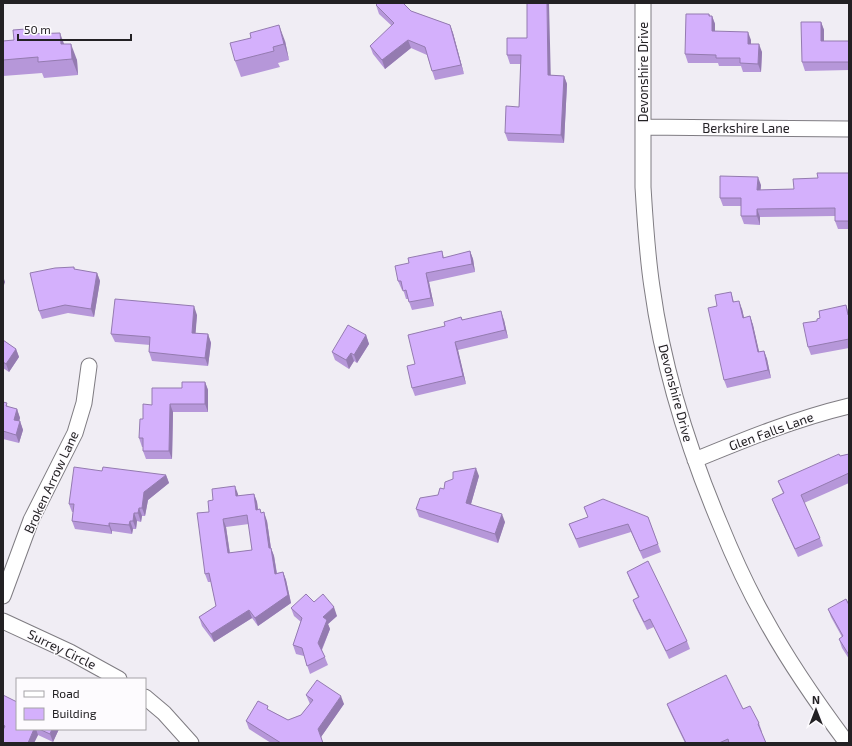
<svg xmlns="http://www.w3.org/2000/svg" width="852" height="746" font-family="'Exo 2',sans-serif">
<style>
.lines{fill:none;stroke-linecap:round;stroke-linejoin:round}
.minor-casing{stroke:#7f7c82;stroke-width:17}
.minor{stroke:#fff;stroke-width:15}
.wall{fill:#b697d9;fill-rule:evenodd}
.shaded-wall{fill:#947bb0}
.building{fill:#d4b0fc;stroke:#947bb0;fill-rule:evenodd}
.labels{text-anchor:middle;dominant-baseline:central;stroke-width:3;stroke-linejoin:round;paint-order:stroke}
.street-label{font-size:13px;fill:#232124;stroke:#fdfbfe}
</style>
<rect width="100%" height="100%" fill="#f0edf4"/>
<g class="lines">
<defs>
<path id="minor" d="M643 3V187C645 220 647 254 652 287 663 368 688 448 720 524 733 556 747 587 764 617 788 661 817 703 847 743
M643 127 849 129
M695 460C746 439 795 419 849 406
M3 596 31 520 75 433 84 403 89 366
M3 621 70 652 119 679
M145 697 164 713 191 743"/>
</defs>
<use href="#minor" class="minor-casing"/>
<use href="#minor" class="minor"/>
</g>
<path class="wall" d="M376 5 411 11 450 25 453 33 464 74 435 80 427 55 411 48 385 69 373 54 370 46 392 26 379 14Z
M709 14 710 16H712L715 24V31L751 40V44L762 52 761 72H743L741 66H719L718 63H688L685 54Z
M821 22 824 30V41L849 42V70L805 71 802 62Z
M28 34 64 44 77 60 78 75 44 78 42 73 3 76V41L14 40Z
M507 38 550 75 564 76 567 84 564 143 508 141 505 133 519 107 521 64H510L507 55Z
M285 41 289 60 278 63 280 67 241 77 235 61Z
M849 173V229H838L835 221V216L760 217V225L744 224 741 216V206H723L720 198 761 185 760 190 794 189 818 178Z
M442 251 444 258 470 251 473 259 475 272 429 282 434 306 412 310 408 299H406L403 289 402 290 398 281 409 263Z
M74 267 75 270 97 273 100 281 94 317 68 313 42 319 39 311Z
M731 292 734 302 742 309 744 318 750 316 753 325 759 352 764 351 767 359 771 378 727 388 724 380 717 306Z
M846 305 849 314V348L811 355 808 347 817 321 820 318Z
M197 315 195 333 208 334 211 343 208 366 152 361 149 352 150 345 115 342 111 334Z
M461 317 463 320H504L508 338 458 350 466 384 415 396 412 388 415 364 445 326Z
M366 335 369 344 357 363 354 361 349 369 335 360 332 352Z
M3 340 16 349 19 357 9 372 3 368Z
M205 382 208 390V412H173L172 459H146L143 451V447H142L139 438 143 419 152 405 182 388Z
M3 402 9 407 17 409 20 418 19 421H20L23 430 19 443 3 439Z
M849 454V483L804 503 820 538 823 546 798 557 775 507 772 499 783 493 778 481 840 456Z
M102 471 166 475 169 483 148 500 145 516H142L141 522 137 521 136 529H133L132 534 112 531V534L75 529 72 521 73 512H72L69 504Z
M479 476 471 504 505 522 498 543 419 517 416 509 438 495Z
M238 494V496L254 494 257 502 258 510 261 513 267 521 271 548 274 556 277 573 283 572 286 580 291 603 258 626 252 618 214 642 202 626 199 617 216 606 211 582H208L205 574 209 512 213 500ZM249 524 252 550 230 553 226 527Z
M584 507 648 517 661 552 643 559 631 532 579 548 569 524 588 517Z
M627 572 687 641 690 649 669 659 654 627 647 630 636 608 633 600 638 597 630 580Z
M314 602 337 616 328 624 330 629 322 650 328 665 310 674 304 656 296 654 293 645 301 622 294 616 291 608Z
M849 605V659L842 648 839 639 842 637 831 617 828 609Z
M3 695 17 729H59L53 742 38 735 34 743H3Z
M306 695 344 704 321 737 323 743H271L249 729 246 721 269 710 288 720 301 715 310 704Z
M667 704 743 709 759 723 762 732H761L766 743H685L670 712Z"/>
<path class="shaded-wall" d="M547 3H549L551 84 548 75Z
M709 14 712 22V16L715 24V40L712 31Z
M821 22 824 30V50L821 41Z
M279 25 285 41 289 60 284 44Z
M450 25 453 33 464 74 461 65Z
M748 32 751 40V52L748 44Z
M60 33 66 49 67 61 61 44Z
M408 40 411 48 385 69 382 60Z
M71 44 77 60 78 75 72 59Z
M759 44 762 52 761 72 758 64Z
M564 76 567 84 564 143 561 135Z
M758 177 761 185 760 198 757 190Z
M757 209 760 217V225L757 216Z
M470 251 473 259 475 272 472 264Z
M97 273 100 281 94 317 91 309Z
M426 273 429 282 434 306 431 298Z
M3 276 5 282 3 288Z
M739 301 742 309 746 326 743 318Z
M194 306 197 315 195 341 192 333Z
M501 311 504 320 508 338 505 330Z
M750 316 753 325 761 360 758 352Z
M208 334 211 343 208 366 205 358Z
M366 335 369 344 357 363 354 355Z
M455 342 458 350 466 384 463 376Z
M16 349 19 357 9 372 6 364Z
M764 351 767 359 771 378 768 370Z
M351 353 354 361 349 369 346 360Z
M205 382 208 390V412L205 404Z
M170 404 173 412 172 459 169 451Z
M17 409 20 418 17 428 14 420Z
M20 421 23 430 19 443 16 435Z
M476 468 479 476 469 511 466 503Z
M166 475 169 483 148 500 145 516 142 508 144 492Z
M235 486 238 494 239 504 236 496Z
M254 494 257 502 259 518 256 510Z
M139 508 142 516 141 522 138 513Z
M264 512 267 521 272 556 269 548Z
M134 513 137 521 136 529 133 521Z
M502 514 505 522 498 543 495 534Z
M223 519 226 527 231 562 228 553Z
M130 521 133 529 132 534 129 525Z
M109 523 112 531V534L109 526Z
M271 548 274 556 278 582 275 574Z
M283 572 286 580 291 603 258 626 255 618Z
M334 607 337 616 328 624 330 629 321 651 318 643 323 617Z
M249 610 252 618 214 642 211 634Z
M341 696 344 704 321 737 323 743 318 729Z
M34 729H36L38 735 34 743H28Z
M52 729H59L53 742 50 734Z"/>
<path class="building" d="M378 3H403L411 11 450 25 461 65 432 71 425 47 408 40 382 60 370 46 394 23 376 5Z
M527 3H547L548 75 564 76 561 135 505 133 506 106 519 107 521 55H507V38H527Z
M686 14H709V16H712V31L748 32V44H759L758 64 740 63V58H716V55L685 54Z
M801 22H821V41H849V62H802Z
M279 25 284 44 273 47 274 51 235 61 230 43 251 38 250 33Z
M26 29 27 34 60 33 61 44H71L72 59 38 62V57L3 60V41L14 40 13 30Z
M817 173H849V221H835V208L757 209V216H741V198H720V176L758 177 757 190 794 189 793 179 818 178Z
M442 251 443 258 470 251 472 264 426 273 431 298 409 302 406 290 403 291 401 281H398L395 266 409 263 408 258Z
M74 267V269L97 273 91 309 65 305 39 311 30 273 55 268Z
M731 292 733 302 739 301 743 318 750 316 758 352 764 351 768 370 724 380 708 308 717 306 715 295Z
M115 299 194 306 192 333 208 334 205 358 149 352 150 337 111 334Z
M846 305 848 315H849V339L808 347 803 323 817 321V319L820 318 819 311Z
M501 311 505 330 455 342 463 376 412 388 407 366 415 364 408 335 445 326 444 322 461 317 462 320Z
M348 325 366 335 354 355 351 353 346 360 332 352Z
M3 340 16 349 6 364 3 362Z
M182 382H205V404H170L169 451H143V438H139L140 419H143V404L152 405V388H182Z
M3 402 7 403 6 406 17 409 14 420 20 421 16 435 3 431Z
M839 454 840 456 849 454V473L801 495 820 538 795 549 772 499 784 493 778 481Z
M74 467 102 471 103 467 166 475 144 492 142 508H139L138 513H134L133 521H130L129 525 109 523V526L72 521 74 504H69Z
M476 468 466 503 502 514 495 534 416 509 420 498 438 495 440 488 444 489 445 482 453 479V472Z
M235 486 236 496 254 494 256 510 260 509 261 513 264 512 269 548H271L275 574 283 572 288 595 255 618 249 610 211 634 199 617 216 606 209 573 205 574 197 513 209 512 208 501 213 500 212 489ZM247 515 252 550 228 553 223 519Z
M603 499 648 517 658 544 640 551 628 524 576 539 569 524 588 517 584 507Z
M648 561 687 641 666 651 650 619 644 622 633 600 639 597 627 572Z
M306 594 314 602 323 594 334 607 323 617 327 620 318 643 325 657 307 666 302 648 293 645 302 618 291 608Z
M846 599 849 605V655L839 639 843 636 828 609Z
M726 675 743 709 750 706 759 723 758 724 766 743H729L728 739 719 743H686L667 704Z
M317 680 341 696 318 729 323 743H281L246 721 258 701 268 706 267 709 288 720 301 715 313 700 306 695Z
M3 695 17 702V729H34L28 743H3V730L5 726 3 725Z
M39 729H52L50 734Z"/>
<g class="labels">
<g class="street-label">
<text transform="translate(643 72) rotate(-90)">Devonshire Drive</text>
<text x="746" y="128">Berkshire Lane</text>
<text transform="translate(676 393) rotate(75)">Devonshire Drive</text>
<text transform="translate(771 431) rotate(-20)">Glen Falls Lane</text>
<text transform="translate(51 482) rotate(-65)">Broken Arrow Lane</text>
<text transform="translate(62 649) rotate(26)">Surrey Circle</text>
</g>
</g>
<rect width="852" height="746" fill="none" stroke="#232124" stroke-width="8"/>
<rect x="16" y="678" width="130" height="52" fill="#fdfbfe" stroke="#a6a4a7"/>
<rect x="24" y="691" width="20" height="6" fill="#ffffff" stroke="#a6a4a7"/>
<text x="52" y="698" font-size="12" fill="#232124">Road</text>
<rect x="24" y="708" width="20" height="12" fill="#d4b0fc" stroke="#a6a4a7"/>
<text x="52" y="718" font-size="12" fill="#232124">Building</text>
<g transform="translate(816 710)" stroke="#fdfbfe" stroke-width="3" paint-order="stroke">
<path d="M0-3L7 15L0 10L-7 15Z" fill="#232124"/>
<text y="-6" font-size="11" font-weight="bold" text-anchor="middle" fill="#232124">N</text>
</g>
<path d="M18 34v6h113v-6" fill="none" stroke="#232124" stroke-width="2"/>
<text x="24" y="34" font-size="12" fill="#232124" stroke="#fdfbfe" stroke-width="3" paint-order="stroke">50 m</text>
</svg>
